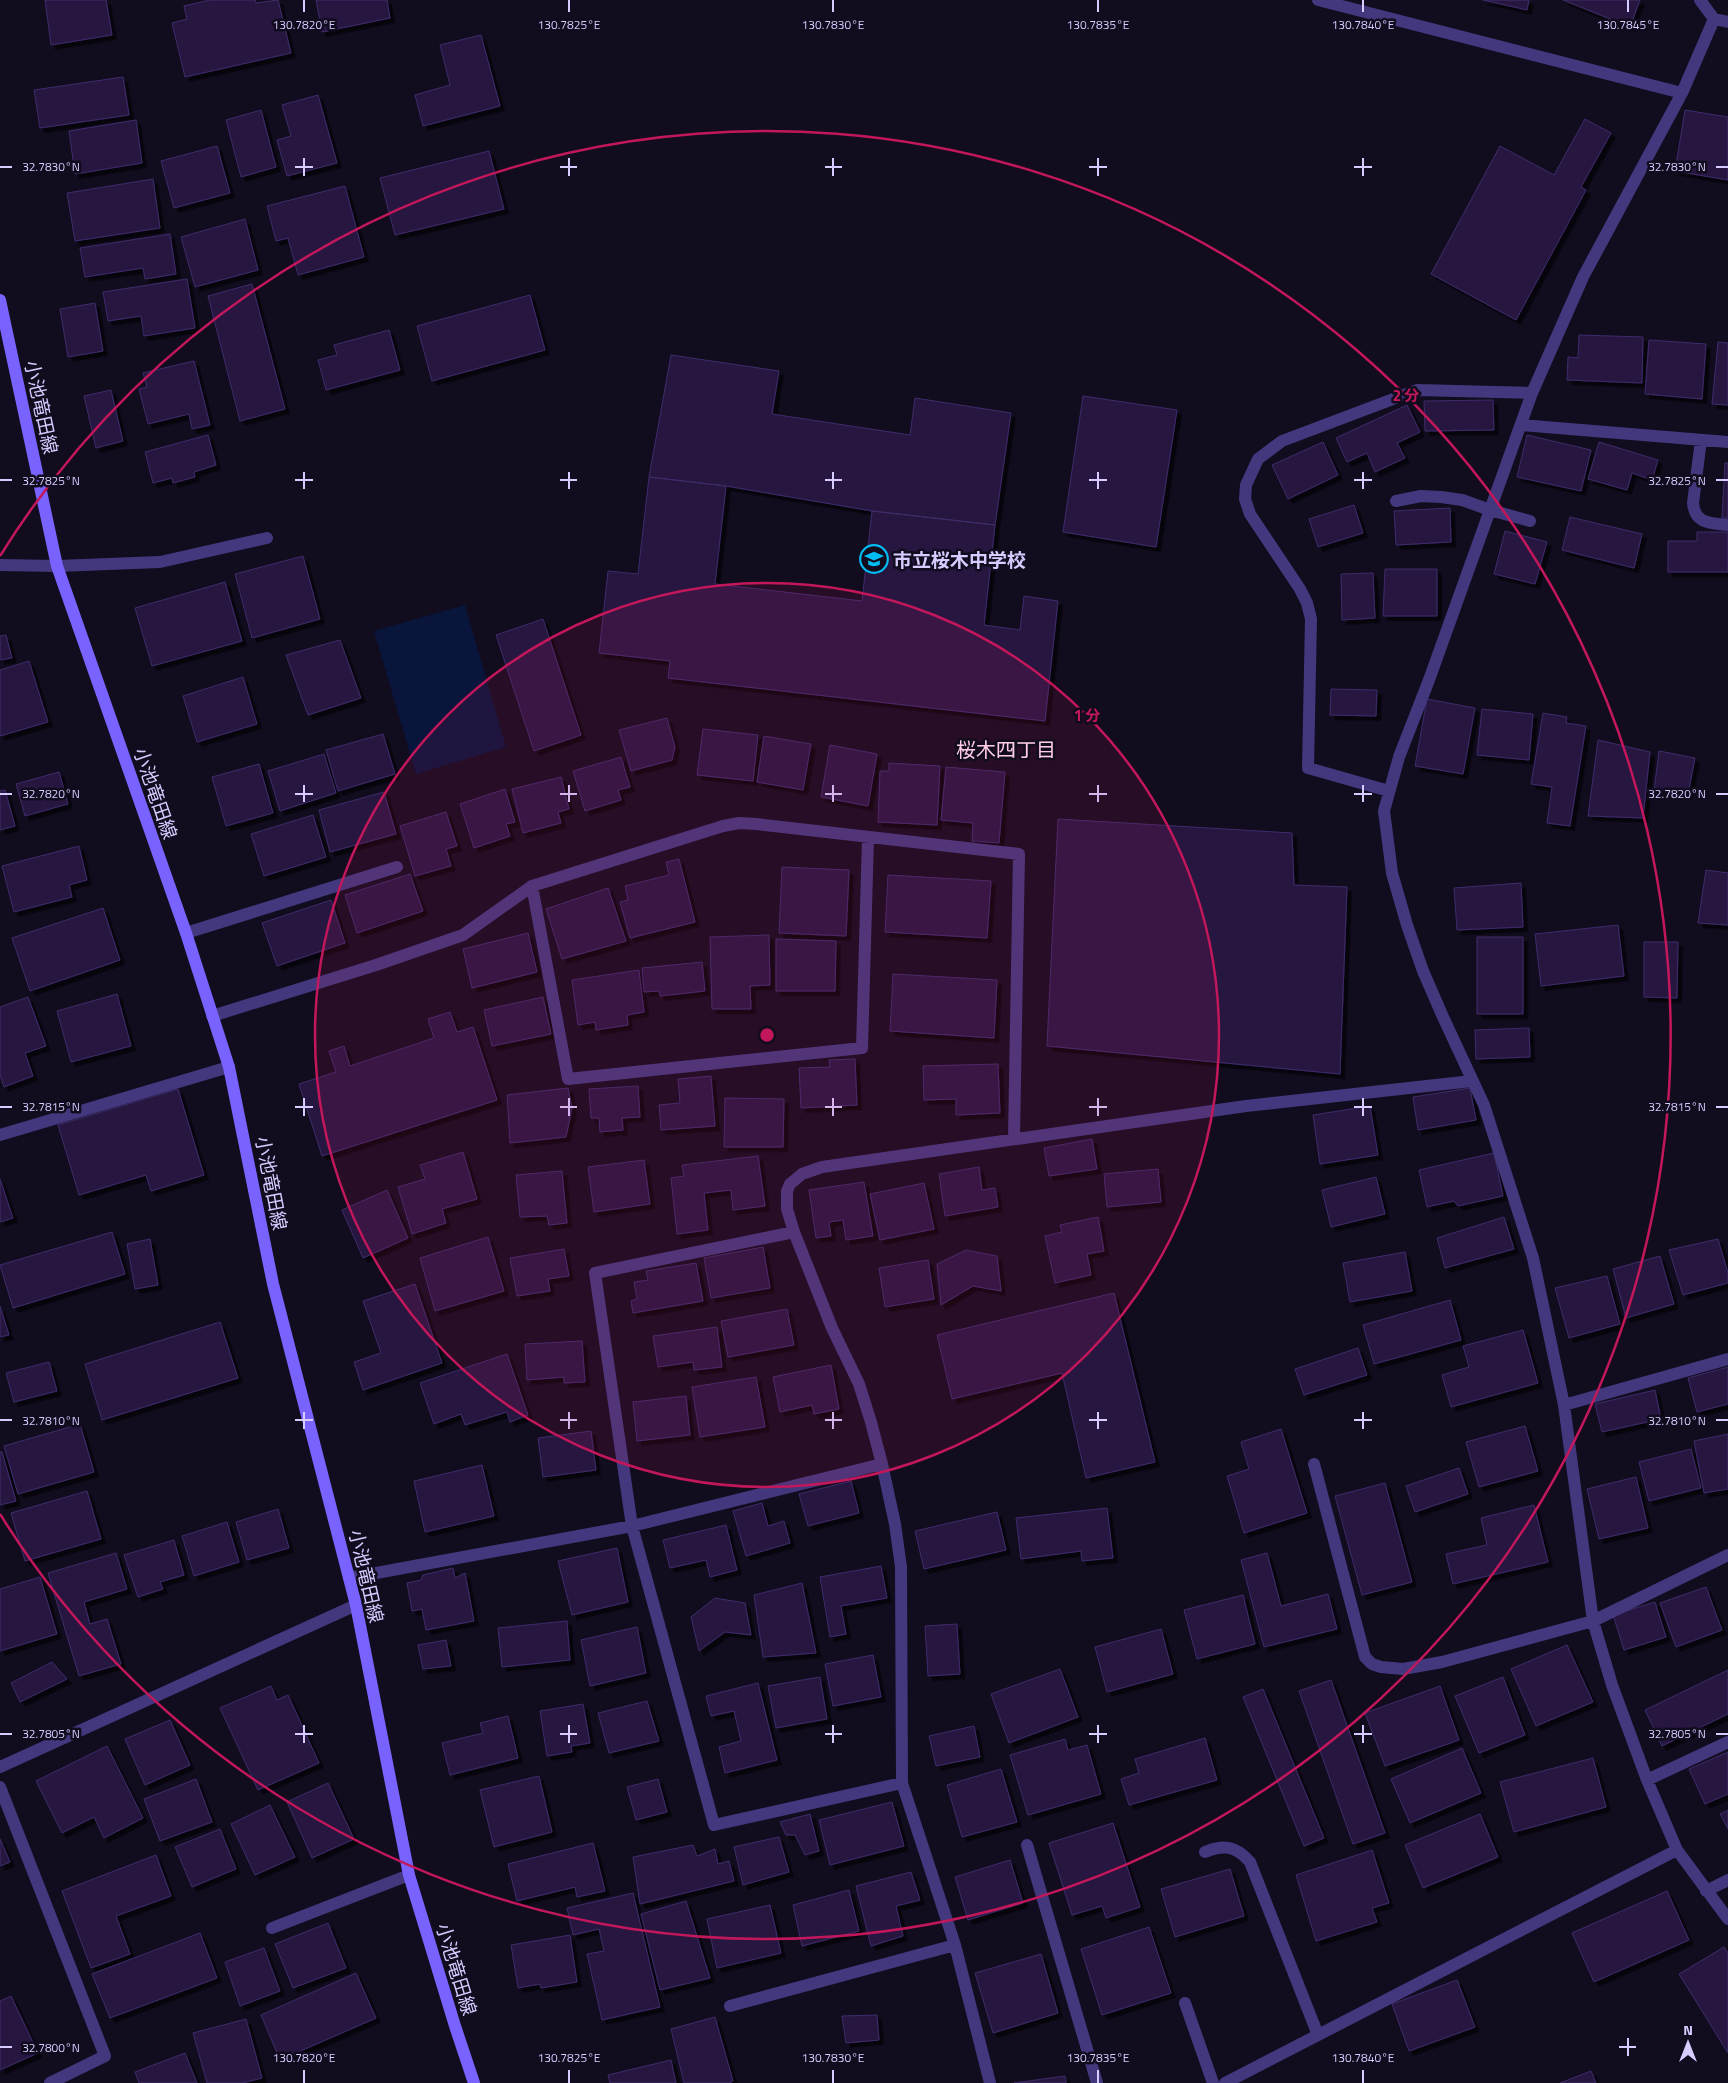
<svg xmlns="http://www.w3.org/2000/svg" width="1728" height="2083" font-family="'Titillium Web','Noto Sans JP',sans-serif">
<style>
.water{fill:#09153b}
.building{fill:#251940;stroke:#3f2b6b;filter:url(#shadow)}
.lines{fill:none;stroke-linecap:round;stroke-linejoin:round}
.minor{stroke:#43387e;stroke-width:12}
.tertiary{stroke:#43387e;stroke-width:12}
.secondary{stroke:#7963fe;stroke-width:12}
.ticks{fill:none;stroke:#d7cbff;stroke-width:2}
.ring{fill:none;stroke:#c2185b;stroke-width:2.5}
.labels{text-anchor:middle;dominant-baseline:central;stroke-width:5;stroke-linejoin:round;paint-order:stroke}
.street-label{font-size:19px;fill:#d7cbff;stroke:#120c1f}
.poi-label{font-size:19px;font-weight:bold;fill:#d7cbff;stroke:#120c1f;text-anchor:start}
.neighbourhood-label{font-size:20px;fill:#ffcde6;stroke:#120c1f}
.ticks-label{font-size:12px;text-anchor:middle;fill:#d7cbff;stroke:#120c1f;stroke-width:5;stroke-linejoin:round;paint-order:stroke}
.centre{fill:#c2185b;stroke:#120c1f;stroke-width:2.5}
.ring-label{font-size:15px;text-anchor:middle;font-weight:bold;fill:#c2185b;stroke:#120c1f;stroke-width:5;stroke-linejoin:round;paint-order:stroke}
</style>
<defs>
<filter id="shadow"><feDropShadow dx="4.5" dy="4.5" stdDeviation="0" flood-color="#0009"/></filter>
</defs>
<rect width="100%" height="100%" fill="#120c1f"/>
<path class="water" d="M465 605 506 747 416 774 374 631Z"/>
<path class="building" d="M45 0H106L112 35 51 45Z
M210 0H255L256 3 278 0 291 53 185 77 172 23 187 19 184 6Z
M316 0H387L390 18 322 32Z
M1483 0H1529L1527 10Z
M1563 0H1640L1630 27Z
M481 35 500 106 423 126 415 95 450 85 440 45Z
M123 77 129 115 40 128 34 90Z
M318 95 337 163 287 176 277 140 291 136 282 105Z
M261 110 276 167 241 177 226 120Z
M1685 110 1728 117V180L1675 171Z
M1585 119 1611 133 1581 187 1586 190 1516 320 1431 274 1500 146 1554 175Z
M136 120 142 163 75 174 69 131Z
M217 146 230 193 174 208 161 161Z
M489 151 504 209 395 235 380 178Z
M153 179 160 228 75 241 67 193Z
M345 186 364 257 298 275 288 238 276 241 267 206Z
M245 219 258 270 195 287 181 237Z
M170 234 176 274 145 279 143 268 85 277 80 248Z
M187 279 195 328 144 336 141 316 108 321 103 292Z
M252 284 285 409 240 421 208 296Z
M530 295 545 350 432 381 417 326Z
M95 303 103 351 68 357 60 309Z
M389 330 400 370 326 390 318 360 337 355 334 345Z
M1579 335 1643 337 1642 383 1567 380 1568 357 1578 358Z
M1649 340 1706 344 1702 399 1645 394Z
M1718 342 1728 343V405L1712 404Z
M671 355 779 371 772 414 910 435 915 398 1011 413 995 525 872 511 726 486 649 477Z
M194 361 210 425 192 429 189 414 148 424 139 389 147 387 143 373Z
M111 390 123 441 96 448 84 396Z
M1083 396 1177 410 1156 547 1063 532Z
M1493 400 1494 430 1425 431 1424 401Z
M1407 405 1420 432 1397 443 1405 458 1375 472 1367 453 1347 462 1336 438Z
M208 435 216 465 194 472 195 477 173 483 172 478 153 483 145 452Z
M1527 435 1591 450 1581 491 1517 477Z
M1323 442 1338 475 1288 499 1272 465Z
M1599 442 1658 460 1652 480 1632 473 1627 490 1588 479Z
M1725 463H1728V518H1722Z
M649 477 726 486 715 584 862 601 872 511 995 525 984 625 1020 630 1024 596 1058 601 1045 721 668 678 670 661 599 653 608 571 638 574Z
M1354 505 1363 533 1318 547 1309 519Z
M1450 508 1451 542 1396 545 1394 511Z
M1570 517 1642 534 1634 568 1562 550Z
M1505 531 1547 542 1535 584 1494 574Z
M1697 532H1728V572H1668V541H1697Z
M303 556 320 619 252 638 235 574Z
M1385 569H1437V616H1383Z
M1373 573 1375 618 1342 620 1341 574Z
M225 582 242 641 152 666 135 608Z
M543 619 581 735 534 751 496 635Z
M6 635 12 658 0 660V636Z
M340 640 361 698 308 715 286 655Z
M29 661 48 722 0 736V670Z
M243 677 257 724 197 742 183 696Z
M1331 689 1377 690 1376 716 1330 715Z
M1427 699 1475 708 1463 774 1415 766Z
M1482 709 1533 714 1529 760 1477 755Z
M1543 713 1567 717 1566 723 1586 726 1570 826 1547 823 1552 787 1531 784Z
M667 718 675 747 672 760 631 771 619 730Z
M703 729 758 735 753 781 697 775Z
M383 734 395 774 338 791 326 750Z
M764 736 811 744 803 790 757 782Z
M1598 740 1650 752 1643 818 1588 816Z
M830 745 877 754 868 806 821 797Z
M1659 751 1695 758 1688 794 1654 791Z
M324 754 336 793 280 811 268 771Z
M621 757 630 787 618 790 621 800 585 811 573 771Z
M889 763 940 766 937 825 878 822 880 771H889Z
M259 764 273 813 226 826 212 777Z
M946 767 1005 772 999 843 972 841 973 823 941 820Z
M59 772 68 804 25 816 16 784Z
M561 777 569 809 558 812 561 823 523 833 512 789Z
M505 789 515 822 506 824 510 836 474 848 460 804Z
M5 790 15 826 0 830V791Z
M384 792 396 834 330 852 319 810Z
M446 812 457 846 446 849 451 866 415 876 400 826Z
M313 815 326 857 264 876 251 834Z
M1058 819 1292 833 1294 885 1347 887 1340 1074 1047 1046Z
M79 846 87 880 69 885 72 897 14 912 2 866Z
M679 859 695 922 630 938 620 902 628 900 625 886 669 875 666 862Z
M782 867 849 870 846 936 779 933Z
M1706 870 1728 873V925L1698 923Z
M410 874 423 911 357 933 345 895Z
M888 875 991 881 987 938 885 932Z
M1521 883 1523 927 1457 930 1454 888Z
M608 888 626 941 562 959 546 909Z
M331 900 345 943 277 966 262 923Z
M103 908 120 960 30 991 12 938Z
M1618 925 1624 976 1541 986 1535 934Z
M528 933 537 972 472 988 463 949Z
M769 935 770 985 750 986 751 1009H712L710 937Z
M1477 937H1523V1014H1477Z
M776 939 836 941 835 991H776Z
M1644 942H1678L1677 998 1644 997Z
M702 962 705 991 660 996 659 991 644 992 642 968Z
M639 970 644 1012 627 1015 628 1025 596 1030 595 1022 578 1025 572 980Z
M893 974 997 980 994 1038 890 1031Z
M117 994 131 1046 71 1062 57 1011Z
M28 997 46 1046 25 1053 33 1076 4 1087 0 1075V1007Z
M543 997 551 1034 492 1046 484 1010Z
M450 1012 457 1032 473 1027 497 1100 322 1156 299 1084 336 1072 329 1051 344 1046 350 1066 434 1038 428 1019Z
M1529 1028 1530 1057 1476 1059 1475 1030Z
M855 1059 857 1105 801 1108 799 1068 830 1067 829 1060Z
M998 1064 1000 1113 956 1115V1099L924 1100 923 1066Z
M711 1076 715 1126 661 1130 659 1105 680 1103 678 1079Z
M638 1086 640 1117 622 1118 623 1130 600 1132 599 1118H591L589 1089Z
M568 1088 572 1108 566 1137 510 1143 507 1095Z
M1470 1088 1476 1120 1418 1130 1413 1097Z
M178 1089 204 1175 151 1191 146 1175 79 1195 58 1125Z
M725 1098 784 1099 783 1147H724Z
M1370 1106 1378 1155 1320 1164 1313 1115Z
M1092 1139 1097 1169 1049 1176 1044 1148Z
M463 1152 477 1199 442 1209 446 1223 412 1234 398 1187 425 1179 420 1165Z
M1494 1153 1503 1196 1458 1206 1454 1201 1427 1207 1419 1170Z
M758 1156 765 1206 733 1210 731 1190 704 1193 708 1230 677 1234 671 1178 684 1176 682 1165Z
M644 1160 650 1204 594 1212 588 1167Z
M979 1167 982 1190 995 1188 998 1207 945 1216 939 1174Z
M1158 1169 1161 1202 1107 1207 1104 1174Z
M562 1171 567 1223 549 1225 547 1216 520 1217 516 1175Z
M1376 1177 1385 1214 1331 1227 1322 1190Z
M0 1179 13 1218 0 1222Z
M864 1182 873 1236 846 1240 843 1220 829 1222 831 1236 816 1238 809 1190Z
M924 1183 934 1229 880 1240 870 1194Z
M387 1190 408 1238 363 1258 342 1210Z
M1098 1217 1104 1251 1087 1254 1091 1275 1055 1283 1045 1236 1062 1232 1060 1225Z
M1504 1217 1514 1249 1445 1268 1437 1238Z
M112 1232 125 1274 13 1308 0 1265Z
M488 1237 504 1291 435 1311 420 1258Z
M150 1239 158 1285 135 1289 127 1244Z
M1718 1239 1728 1273V1283L1683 1295 1669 1250Z
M763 1247 770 1288 711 1298 704 1258Z
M564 1249 569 1276 548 1279 550 1291 517 1296 510 1258Z
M966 1250 997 1256 1001 1291 973 1286 941 1305 937 1264Z
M1405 1252 1412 1291 1350 1302 1343 1263Z
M1660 1256 1674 1304 1626 1318 1613 1269Z
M928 1260 934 1299 885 1307 879 1268Z
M696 1263 703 1301 633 1313 631 1301 637 1299 634 1282 648 1280 646 1271Z
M1607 1276 1620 1324 1569 1338 1555 1288Z
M415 1284 442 1363 363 1390 354 1362 381 1353 363 1301Z
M1114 1293 1155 1462 1086 1478 1062 1373 952 1399 937 1335Z
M1450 1300 1461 1340 1374 1364 1363 1325Z
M0 1306 9 1335 0 1337Z
M787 1309 794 1345 728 1357 721 1321Z
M220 1322 238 1378 102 1420 85 1364Z
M717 1327 722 1367 694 1370 693 1362 658 1367 653 1336Z
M1523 1330 1538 1383 1451 1407 1442 1375 1469 1367 1463 1346Z
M582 1341 585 1382 564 1383V1377L527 1380 525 1344Z
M1358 1348 1367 1375 1304 1395 1295 1369Z
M507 1354 528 1415 510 1422 507 1412 465 1425 461 1414 434 1424 420 1383Z
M49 1362 57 1391 14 1402 6 1373Z
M831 1365 839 1409 814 1414 812 1405 780 1412 773 1377Z
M1728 1367V1404L1697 1412 1688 1378Z
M756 1377 765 1427 700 1437 692 1387Z
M1655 1390 1661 1419 1602 1432 1595 1404Z
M686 1396 690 1435 637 1441 633 1402Z
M80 1424 94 1472 18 1494 4 1446Z
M1525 1426 1538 1471 1479 1487 1466 1442Z
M1281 1429 1307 1513 1244 1533 1227 1476 1249 1469 1241 1442Z
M591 1431 596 1470 543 1477 538 1438Z
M1728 1434V1489L1704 1493 1694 1441Z
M1691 1449 1701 1488 1649 1501 1639 1462Z
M0 1452H2L16 1501 0 1505Z
M482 1465 494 1516 425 1532 414 1481Z
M1459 1468 1468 1494 1415 1512 1406 1486Z
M1636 1477 1648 1528 1599 1539 1587 1489Z
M851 1481 859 1513 808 1526 799 1494Z
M1385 1483 1412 1582 1362 1595 1335 1496Z
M87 1491 101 1539 25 1561 11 1513Z
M762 1503 768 1526 784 1521 790 1543 746 1556 733 1511Z
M1534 1505 1548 1562 1453 1584 1446 1554 1487 1545 1481 1518Z
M1107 1508 1113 1558 1082 1561 1081 1551 1021 1559 1016 1518Z
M278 1509 289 1548 247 1560 236 1522Z
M997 1512 1006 1550 924 1569 915 1531Z
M227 1522 239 1562 194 1576 182 1536Z
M726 1525 737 1570 710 1577 706 1560 670 1568 663 1540Z
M174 1540 184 1575 160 1582 163 1589 138 1597 124 1555Z
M617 1548 628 1602 572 1615 558 1561Z
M116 1553 127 1589 84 1602 90 1624 107 1619 121 1664 79 1676 48 1573Z
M1267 1553 1281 1606 1328 1594 1337 1629 1264 1647 1241 1560Z
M881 1566 887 1598 841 1606 846 1634 830 1637 820 1577Z
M453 1568 455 1578 465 1573 474 1621 426 1630 422 1609 412 1611 407 1583 421 1580 423 1575Z
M40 1577 57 1634 0 1651V1589Z
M802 1583 816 1653 763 1657 754 1595Z
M1706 1587 1722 1630 1676 1647 1660 1603Z
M1243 1595 1255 1644 1197 1659 1184 1610Z
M715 1598 745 1603 751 1635 725 1632 699 1651 691 1617Z
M1655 1602 1666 1637 1624 1650 1613 1615Z
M567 1621 570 1660 502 1667 498 1628Z
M957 1624 960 1674 928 1676 925 1626Z
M637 1627 646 1673 590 1686 581 1640Z
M1161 1629 1173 1674 1107 1692 1095 1647Z
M446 1640 451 1666 423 1669 418 1645Z
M1567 1645 1593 1702 1536 1726 1511 1669Z
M873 1655 881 1697 833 1706 825 1664Z
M52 1662 67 1679 20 1702 11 1683Z
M1060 1669 1078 1717 1009 1743 991 1694Z
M1728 1670V1714L1662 1746 1645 1710Z
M820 1677 827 1719 776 1728 768 1686Z
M1503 1677 1525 1735 1479 1753 1455 1696Z
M1331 1680 1385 1833 1353 1844 1299 1691Z
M758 1683 777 1760 725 1773 719 1747 741 1741 734 1711 711 1716 706 1696Z
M271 1686 277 1700 288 1695 319 1763 258 1790 220 1708Z
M1440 1686 1459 1740 1385 1766 1365 1713Z
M1263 1689 1324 1838 1304 1846 1243 1697Z
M647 1701 659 1741 609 1753 598 1713Z
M583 1704 590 1743 571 1746 572 1752 547 1756 540 1711Z
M508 1716 518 1758 450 1775 442 1743 483 1733 480 1723Z
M170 1720 190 1765 145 1785 125 1739Z
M974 1726 980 1757 936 1766 929 1736Z
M1205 1738 1217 1780 1129 1805 1121 1779 1139 1773 1135 1759Z
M1065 1739 1068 1750 1087 1745 1101 1794 1028 1815 1010 1755Z
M107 1746 143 1818 104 1838 94 1817 62 1833 36 1781Z
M1462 1748 1481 1793 1410 1823 1391 1779Z
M1728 1752V1794L1705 1804 1689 1769Z
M1593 1758 1606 1807 1514 1832 1500 1782Z
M1001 1769 1017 1822 962 1837 947 1785Z
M539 1776 552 1832 494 1847 480 1790Z
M196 1779 212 1822 160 1841 144 1799Z
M658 1779 667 1812 636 1820 627 1787Z
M328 1783 354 1839 312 1858 287 1802Z
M892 1802 904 1846 830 1865 819 1820Z
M270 1805 295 1857 255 1875 231 1824Z
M1728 1810V1829L1720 1814Z
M810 1814 819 1851 805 1855 795 1835H786L780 1822Z
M1480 1814 1498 1857 1423 1888 1405 1845Z
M1113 1823 1140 1907 1106 1918 1102 1906 1072 1915 1049 1843Z
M220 1829 236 1869 192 1887 175 1847Z
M779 1837 789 1872 743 1885 734 1847Z
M0 1839 10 1862 0 1866Z
M593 1843 605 1891 577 1897 575 1887 517 1901 508 1864Z
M693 1845 697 1856 715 1849 718 1864 729 1861 734 1881 640 1904 633 1857Z
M1372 1850 1389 1903 1372 1908 1377 1922 1316 1941 1296 1875Z
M156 1855 171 1896 116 1916 130 1954 91 1968 62 1891Z
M1010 1860 1023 1903 968 1920 955 1877Z
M1230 1869 1244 1916 1175 1937 1161 1889Z
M911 1872 920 1900 896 1906 903 1936 871 1946 856 1886Z
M849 1890 859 1931 802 1946 793 1905Z
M1667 1891 1689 1940 1594 1982 1572 1933Z
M633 1893 660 2007 602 2020 587 1954 604 1951 599 1929 573 1935 567 1908Z
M686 1901 710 1978 660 1990 641 1914Z
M770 1905 781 1953 717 1968 707 1919Z
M328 1923 346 1968 293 1988 275 1944Z
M1149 1927 1171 1993 1102 2015 1081 1949Z
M200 1933 217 1978 110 2018 92 1974Z
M570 1935 577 1982 541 1988 540 1984 518 1988 511 1945Z
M1724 1947 1728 1953V2053L1679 1974Z
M264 1948 280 1991 240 2006 225 1962Z
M1041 1954 1058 2013 993 2033 975 1973Z
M356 1973 376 2018 280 2060 261 2015Z
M1457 1980 1475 2027 1409 2051 1392 2004Z
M11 1996 38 2053 0 2070V2001Z
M877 2015 879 2040 846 2043 842 2016Z
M715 2017 733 2081 729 2083H684L671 2029Z
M246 2019 262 2078 242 2083H207L193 2033Z
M185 2053 197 2083H139L135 2072Z
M671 2060 676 2083H610L608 2075Z
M1591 2071 1596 2083H1560Z
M1065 2076 1066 2083H1014Z"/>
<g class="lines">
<path class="minor" d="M1318 0 1682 93
M1700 0 1714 19 1728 22
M1714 19 1682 93 1583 277 1532 393 1429 680 1399 757 1384 811 1392 873 1407 925 1423 971 1443 1017 1484 1105 1533 1258 1564 1405 1593 1621 1612 1685 1647 1780 1677 1850 1728 1919
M1522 425 1728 442
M1701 440 1693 503C1695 524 1710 523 1728 525
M1396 501 1421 496 1441 497 1462 500 1490 510 1530 521
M57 566 160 562 267 538
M1389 791 1308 768 1311 619 1307 603 1300 589 1250 514 1245 499 1246 485 1258 459 1282 441 1417 390 1532 393
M532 886 568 1079 862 1048 868 838
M186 933 397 867
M212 1016 376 965 463 935 532 886 723 826 739 823 756 824 1019 854 1014 1138
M0 1135 229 1067
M794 1232 595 1273 632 1526 714 1825 902 1783
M1564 1405 1728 1359
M882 1464 895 1524 901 1567 902 1783 955 1945 990 2083
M1314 1464 1365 1657 1372 1664 1381 1667 1403 1669 1442 1662 1593 1621 1728 1555
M349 1578 632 1526 882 1464 871 1422 859 1384 832 1328 794 1232 787 1209V1191L790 1184 802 1174 822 1167 1246 1106 1472 1081
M0 1767 356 1605
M1647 1780 1728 1742
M0 1787 105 2056 50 2083
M1027 1845 1097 2083
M1205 1852C1224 1844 1236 1846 1250 1862L1318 2035
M1706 1891 1728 1880
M272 1928 409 1875
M1185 2003 1213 2083
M730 2006 955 1945
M1225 2083 1677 1850"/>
<path class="tertiary" d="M0 565 57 566"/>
<path class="secondary" d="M0 300 57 566 186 933 229 1067 273 1284 356 1605 409 1875 455 2026 474 2083"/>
</g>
<path class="ticks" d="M304 0V12M569 0V12M833 0V12M1098 0V12M1363 0V12M1628 0V12M304 158V176M569 158V176M833 158V176M1098 158V176M1363 158V176M0 167H12M295 167H313M560 167H577M825 167H842M1089 167H1107M1354 167H1372M1716 167H1728M304 472V489M569 472V489M833 472V489M1098 472V489M1363 472V489M0 480H12M295 480H313M560 480H577M825 480H842M1089 480H1107M1354 480H1372M1716 480H1728M304 785V802M569 785V802M833 785V802M1098 785V802M1363 785V802M0 794H12M295 794H313M560 794H577M825 794H842M1089 794H1107M1354 794H1372M1716 794H1728M304 1098V1116M569 1098V1116M833 1098V1116M1098 1098V1116M1363 1098V1116M0 1107H12M295 1107H313M560 1107H577M825 1107H842M1089 1107H1107M1354 1107H1372M1716 1107H1728M304 1412V1429M569 1412V1429M833 1412V1429M1098 1412V1429M1363 1412V1429M0 1420H12M295 1420H313M560 1420H577M825 1420H842M1089 1420H1107M1354 1420H1372M1716 1420H1728M304 1725V1743M569 1725V1743M833 1725V1743M1098 1725V1743M1363 1725V1743M0 1734H12M295 1734H313M560 1734H577M825 1734H842M1089 1734H1107M1354 1734H1372M1716 1734H1728M1628 2038V2056M0 2047H12M1619 2047H1636M304 2070V2083M569 2070V2083M833 2070V2083M1098 2070V2083M1363 2070V2083"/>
<circle cx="767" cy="1035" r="452" fill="#c2185b" fill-opacity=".12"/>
<g class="ring">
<circle cx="767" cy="1035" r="452"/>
<path d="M0 556A904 904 0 1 1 0 1514"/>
</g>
<defs>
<symbol id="school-ring" viewBox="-11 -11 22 22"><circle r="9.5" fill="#120c1f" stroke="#02bdf3" stroke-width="1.5"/><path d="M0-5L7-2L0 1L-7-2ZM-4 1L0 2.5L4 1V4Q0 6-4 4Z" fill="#02bdf3"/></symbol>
</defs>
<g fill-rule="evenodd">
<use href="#school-ring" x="858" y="543" width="32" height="32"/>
</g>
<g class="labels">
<g class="street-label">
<text transform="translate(42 407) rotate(78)">小池竜田線</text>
<text transform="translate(156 793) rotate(71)">小池竜田線</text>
<text transform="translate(272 1183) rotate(79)">小池竜田線</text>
<text transform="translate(367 1576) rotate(77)">小池竜田線</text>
<text transform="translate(457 1969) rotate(73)">小池竜田線</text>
</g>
<g class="poi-label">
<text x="893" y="559">市立桜木中学校</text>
</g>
<g class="neighbourhood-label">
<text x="1006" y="749">桜木四丁目</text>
</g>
</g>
<g class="ticks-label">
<text x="304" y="29">130.7820°E</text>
<text x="569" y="29">130.7825°E</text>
<text x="833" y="29">130.7830°E</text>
<text x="1098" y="29">130.7835°E</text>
<text x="1363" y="29">130.7840°E</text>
<text x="1628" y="29">130.7845°E</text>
<text x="51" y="171">32.7830°N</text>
<text x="1677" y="171">32.7830°N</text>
<text x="51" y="485">32.7825°N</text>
<text x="1677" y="485">32.7825°N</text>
<text x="51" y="798">32.7820°N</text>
<text x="1677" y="798">32.7820°N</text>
<text x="51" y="1111">32.7815°N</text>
<text x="1677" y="1111">32.7815°N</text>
<text x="51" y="1425">32.7810°N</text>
<text x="1677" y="1425">32.7810°N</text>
<text x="51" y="1738">32.7805°N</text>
<text x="1677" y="1738">32.7805°N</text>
<text x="51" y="2052">32.7800°N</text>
<text x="304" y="2062">130.7820°E</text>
<text x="569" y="2062">130.7825°E</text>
<text x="833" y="2062">130.7830°E</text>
<text x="1098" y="2062">130.7835°E</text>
<text x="1363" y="2062">130.7840°E</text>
</g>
<circle cx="767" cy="1035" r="8" class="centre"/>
<g class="ring-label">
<text x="1406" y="401">2 分</text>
<text x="1087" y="721">1 分</text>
</g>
<g transform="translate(1688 2043)" stroke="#120c1f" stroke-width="4" paint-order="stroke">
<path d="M0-4L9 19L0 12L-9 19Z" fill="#d7cbff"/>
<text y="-8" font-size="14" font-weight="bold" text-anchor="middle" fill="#d7cbff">N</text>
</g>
</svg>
